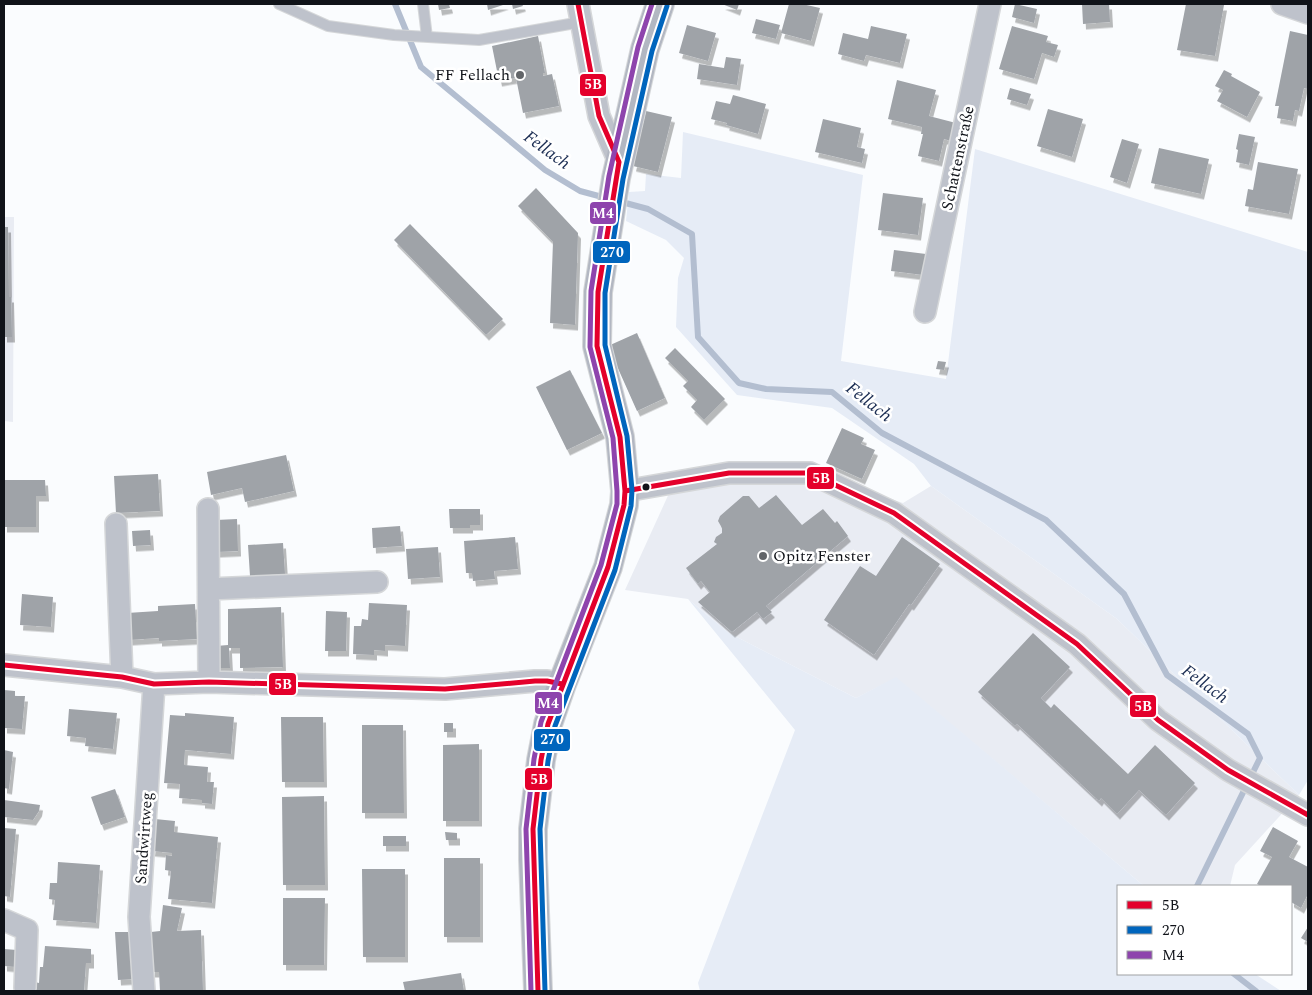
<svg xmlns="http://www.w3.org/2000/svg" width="1312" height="995" font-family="Spectral,serif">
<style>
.built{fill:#e9ecf3}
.green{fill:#e6ecf6}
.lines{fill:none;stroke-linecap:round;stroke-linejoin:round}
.stream{stroke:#b3bed0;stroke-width:6}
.building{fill:#9fa3a8;filter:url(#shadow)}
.service-casing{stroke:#d5d7d9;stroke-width:12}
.minor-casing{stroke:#d5d7d9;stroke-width:24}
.secondary-casing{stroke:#d5d7d9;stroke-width:30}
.service{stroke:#bec2cb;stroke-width:10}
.minor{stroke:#bec2cb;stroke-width:21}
.secondary{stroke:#b2b7c2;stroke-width:28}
.bus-1-casing{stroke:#fff;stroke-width:9}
.bus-2-casing{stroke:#fff;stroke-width:9}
.bus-3-casing{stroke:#fff;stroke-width:9}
.bus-1{stroke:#e4002b;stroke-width:5}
.bus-2{stroke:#0065bd;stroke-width:5}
.bus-3{stroke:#8e44ad;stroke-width:5}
.poi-dot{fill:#626569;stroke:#fff;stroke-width:2}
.bus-dot{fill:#101319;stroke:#fff;stroke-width:2}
.labels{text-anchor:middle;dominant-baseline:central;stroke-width:5;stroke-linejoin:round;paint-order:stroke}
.poi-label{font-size:16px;fill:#101319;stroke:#fff;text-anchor:end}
.street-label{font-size:16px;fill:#101319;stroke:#fff}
.water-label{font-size:18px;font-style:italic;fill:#1c2e53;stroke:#fff}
.line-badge{stroke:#fff;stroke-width:2}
.badge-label{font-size:14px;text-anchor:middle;font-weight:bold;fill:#fff}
</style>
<defs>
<filter id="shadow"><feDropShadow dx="3" dy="5.5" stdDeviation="0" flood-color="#0004"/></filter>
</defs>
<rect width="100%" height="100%" fill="#fafcfe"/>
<path class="built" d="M4 217H14L13 422 4 421Z
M795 465 903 503 931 486 1117 619 1299 795 1235 865 1230 886H1144L896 678 856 698 729 633 688 599 625 590 671 489Z"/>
<path class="green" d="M683 132 863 175 841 361 946 379 975 149 1308 252V780L1299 795 1117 619 931 486 914 464 832 408 737 395 676 327 678 278 684 258 666 240 626 221 629 192 645 191 646 174 681 178Z
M688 599 729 633 856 698 896 677 1144 886H1118V974H1255L1281 991H700L698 983 795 730Z"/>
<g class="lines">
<path class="stream" d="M395 4 421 67 545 170 580 191 606 198
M618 201 648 209 692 234 698 337 739 383 766 389 832 392 882 433 1046 520 1124 594 1167 675 1248 734 1260 758 1197 886
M1234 974 1256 991"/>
</g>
<path class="building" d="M438 4H449L450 8 439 10Z
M487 4H506L488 10Z
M512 4H522L523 6 513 9Z
M722 4H739L737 10Z
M789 4H802L820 8 811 41 781 33Z
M1015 4 1037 9 1034 23 1012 17Z
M1082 4H1109L1110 22 1083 24Z
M1186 4 1224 5 1215 56 1177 50Z
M756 19 780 25 776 39 752 33Z
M687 25 716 33 708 61 679 53Z
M871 26 907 34 900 63 866 55 864 61 838 54 843 33 868 39Z
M1012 26 1048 36 1046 42 1058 45 1054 57 1042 53 1034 79 999 69Z
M1290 31 1308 35V89L1304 88 1299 111 1295 110 1293 121 1277 118 1279 106H1275Z
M538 36 545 73H543V76L552 74 559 106 523 113 516 78 499 81 492 46Z
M726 57 741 59 737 85 697 79 699 64 724 68Z
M1224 70 1232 74 1231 76 1260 92 1247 117 1217 101 1223 90 1215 86Z
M897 80 936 90 929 116 956 123 951 141 944 139 939 161 918 156 923 134H921L922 127 888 119Z
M1010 88 1031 94 1027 105 1007 99Z
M733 95 766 104 758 134 726 125 727 123 711 119 716 101 730 104Z
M1048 109 1083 119 1072 157 1037 146Z
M646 111 672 117 658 172 633 166Z
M823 119 861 128 857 147 865 149 862 163 815 152Z
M1239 134 1255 137 1249 165 1236 162 1238 150 1236 149Z
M1122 139 1139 144 1127 183 1110 177Z
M1159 148 1209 159 1201 194 1151 183Z
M1258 162 1298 169 1289 214 1245 206 1248 189 1253 190Z
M536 188 578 233 575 325 550 323 553 242 518 206Z
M883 193 923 198 918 235 878 230Z
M410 224 503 319 486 335 394 240Z
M4 227H8L9 297H11L12 337H4Z
M894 250 926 254 923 275 891 271Z
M637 333 665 398 637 411 608 346Z
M675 348 725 399 704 420 691 407 697 400 683 386 688 381 665 358Z
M938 361 946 362 944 370 936 369Z
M570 370 602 433 567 450 536 387Z
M842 428 864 438 861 444 875 450 862 479 826 463Z
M286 455 294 491 245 502 242 488 211 495 207 472Z
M158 474 160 511 116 513 114 476Z
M4 480H45L46 496H36V527H4Z
M776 495 802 525 823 509 835 523 837 521 848 536 766 606 772 612 763 619 757 612 732 632 698 602 710 592 701 581 698 584 686 568 717 544 714 542 716 537 722 533V528L718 521 720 516 743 496H749L759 508Z
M449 509H480V525H470V528H450Z
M237 519 238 551 217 552 216 520Z
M400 526 402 546 373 548 372 528Z
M150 530 151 545 133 546 132 531Z
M515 537 518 569 494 571 495 579 473 581 472 573H466L464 541Z
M902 537 940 564 911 605 909 604 874 655 824 620 860 566 876 576Z
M283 543 285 574 250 576 248 545Z
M438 547 440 577 408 579 406 549Z
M22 594 53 597 51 627 20 625Z
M369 603 407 605 405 646 385 645V651L374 650V655L353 654 354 626H361L362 619 368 620Z
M195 604 197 639 159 641V638L129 640 127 613 158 611V606Z
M281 607 283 667 240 668V648H229L230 668H217L216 646 228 645V609Z
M326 611 347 612 346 651H325Z
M1033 633 1070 667 1041 698 1051 708 1054 704 1128 774 1155 745 1195 783 1166 815 1139 790 1117 814 1101 798 1099 801 1017 724 1015 726 978 692Z
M4 690 15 691V696H25L22 729 4 728Z
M69 709 117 713 113 749 85 746 86 738 67 736Z
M185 713 234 717 231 754 185 750 184 765 208 767 207 782H214L212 804 202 803V800L179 798 180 784 164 783 170 715 185 716Z
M281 717H323L324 782H282Z
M444 723H453V732H444Z
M362 725H403L404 813H362Z
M479 744V821H443V745Z
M4 750 13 752 9 789 4 788Z
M115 789 125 817 101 825 91 797Z
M324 796 325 885H283L282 797Z
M4 800 40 805 39 811 33 820 4 817Z
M155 819 175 821 174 832 218 837 212 903 168 899 171 871 165 870 166 855 172 856V853L152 851Z
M1273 827 1298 841 1289 857 1308 867V894L1301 908 1291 902V886H1261L1257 884 1272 857 1260 851Z
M4 828 16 829 10 897 4 896Z
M445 832 457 833V840H446Z
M383 836H406V846H383Z
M444 858H480V937H444Z
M58 862 100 865 96 923 53 920 55 900 49 899 50 883H57Z
M362 869H405V957H363Z
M283 898H325L324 965H283Z
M163 905 182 908 177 931 201 930 203 991H160L159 972H152L151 932 160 931Z
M1308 927V942L1301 938Z
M115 932H132L135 979 118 980Z
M45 946 91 949V963H86L84 991H34L35 982 39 983 40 967H43Z
M4 949 17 950 16 967 4 966Z
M461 973 464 991H405L403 982Z"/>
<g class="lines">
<defs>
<path id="service" d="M279 4 328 26 394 35 479 40 581 22
M423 4 427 37"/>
<path id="minor" d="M578 4 599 116 619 162
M1282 4 1308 13
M925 312 990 4
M625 491 729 473H810L894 513 1077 644 1158 720 1228 770 1308 815
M208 509 209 682
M116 524 122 677
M209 589 377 582
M4 665 122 677 154 684 209 682 445 689 535 681H547L562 684
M4 920 27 930 25 988
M144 991 139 917 154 684"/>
<path id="secondary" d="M538 991 533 859V829L541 760 548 724 562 684 608 567 624 505 625 491 620 437 597 346 598 292 616 178 645 49 660 4"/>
</defs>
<use href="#service" class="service-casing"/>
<use href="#minor" class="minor-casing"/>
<use href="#secondary" class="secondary-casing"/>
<use href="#service" class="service"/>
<use href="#minor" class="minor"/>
<use href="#secondary" class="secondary"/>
<defs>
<path id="bus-1" d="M578 4 599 116 619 162
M625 491 729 473H810L894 513 1077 644 1158 720 1228 770 1308 815
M4 665 122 677 154 684 209 682 445 689 535 681H547L562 684
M538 991 533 829 541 760 548 724 608 567 624 505 625 491 620 437 597 346 598 292 619 162"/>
<path id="bus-2" d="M545 991 540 829 548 761 555 726 615 570 631 506 632 490 627 436 605 345V293L623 179 652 51 667 6"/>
<path id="bus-3" d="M531 991 526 829 534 759 541 722 601 565 617 504V491L613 438 590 347 591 291 609 176 638 47 652 4"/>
</defs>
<use href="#bus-1" class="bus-1-casing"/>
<use href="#bus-2" class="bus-2-casing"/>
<use href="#bus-3" class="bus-3-casing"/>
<use href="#bus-1" class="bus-1"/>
<use href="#bus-2" class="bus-2"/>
<use href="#bus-3" class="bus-3"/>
</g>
<g class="poi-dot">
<circle cx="520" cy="75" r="5"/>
<circle cx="763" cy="556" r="5"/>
</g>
<circle class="bus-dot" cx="646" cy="487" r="4.5"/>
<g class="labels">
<g class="poi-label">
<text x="510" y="75">FF Fellach</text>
<text x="773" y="556" text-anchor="start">Opitz Fenster</text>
</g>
<g class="street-label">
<text transform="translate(958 158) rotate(-78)">Schattenstraße</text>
<text transform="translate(144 838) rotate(-86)">Sandwirtweg</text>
</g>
<g class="water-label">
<text transform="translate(547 150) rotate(36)">Fellach</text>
<text transform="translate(869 402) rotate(38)">Fellach</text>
<text transform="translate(1205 684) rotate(36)">Fellach</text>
</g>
</g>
<g class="line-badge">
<rect x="579" y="73" width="28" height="24" rx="5" fill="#e4002b"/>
<rect x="589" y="201" width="28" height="24" rx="5" fill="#8e44ad"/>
<rect x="592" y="240" width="39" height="24" rx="5" fill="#0065bd"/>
<rect x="806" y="466" width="29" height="24" rx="5" fill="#e4002b"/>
<rect x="268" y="672" width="29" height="24" rx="5" fill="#e4002b"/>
<rect x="534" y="691" width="29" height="24" rx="5" fill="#8e44ad"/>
<rect x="1129" y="694" width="28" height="24" rx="5" fill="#e4002b"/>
<rect x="533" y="728" width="38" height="24" rx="5" fill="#0065bd"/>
<rect x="524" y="767" width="29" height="24" rx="5" fill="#e4002b"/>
</g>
<g class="badge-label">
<text x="593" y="89">5B</text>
<text x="603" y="218">M4</text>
<text x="612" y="257">270</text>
<text x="821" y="483">5B</text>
<text x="283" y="689">5B</text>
<text x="548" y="708">M4</text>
<text x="1143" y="711">5B</text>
<text x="552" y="744">270</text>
<text x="539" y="784">5B</text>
</g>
<rect width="1312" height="995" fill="none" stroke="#101319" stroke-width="10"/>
<rect x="1117" y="885" width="175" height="90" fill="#ffffff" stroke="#9fa1a3"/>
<rect x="1127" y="901" width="25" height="8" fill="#e4002b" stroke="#9fa1a3"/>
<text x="1162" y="910" font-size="15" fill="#101319">5B</text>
<rect x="1127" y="926" width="25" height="8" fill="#0065bd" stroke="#9fa1a3"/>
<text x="1162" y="935" font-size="15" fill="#101319">270</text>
<rect x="1127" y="951" width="25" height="8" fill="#8e44ad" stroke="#9fa1a3"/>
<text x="1162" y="960" font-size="15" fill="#101319">M4</text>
</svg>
